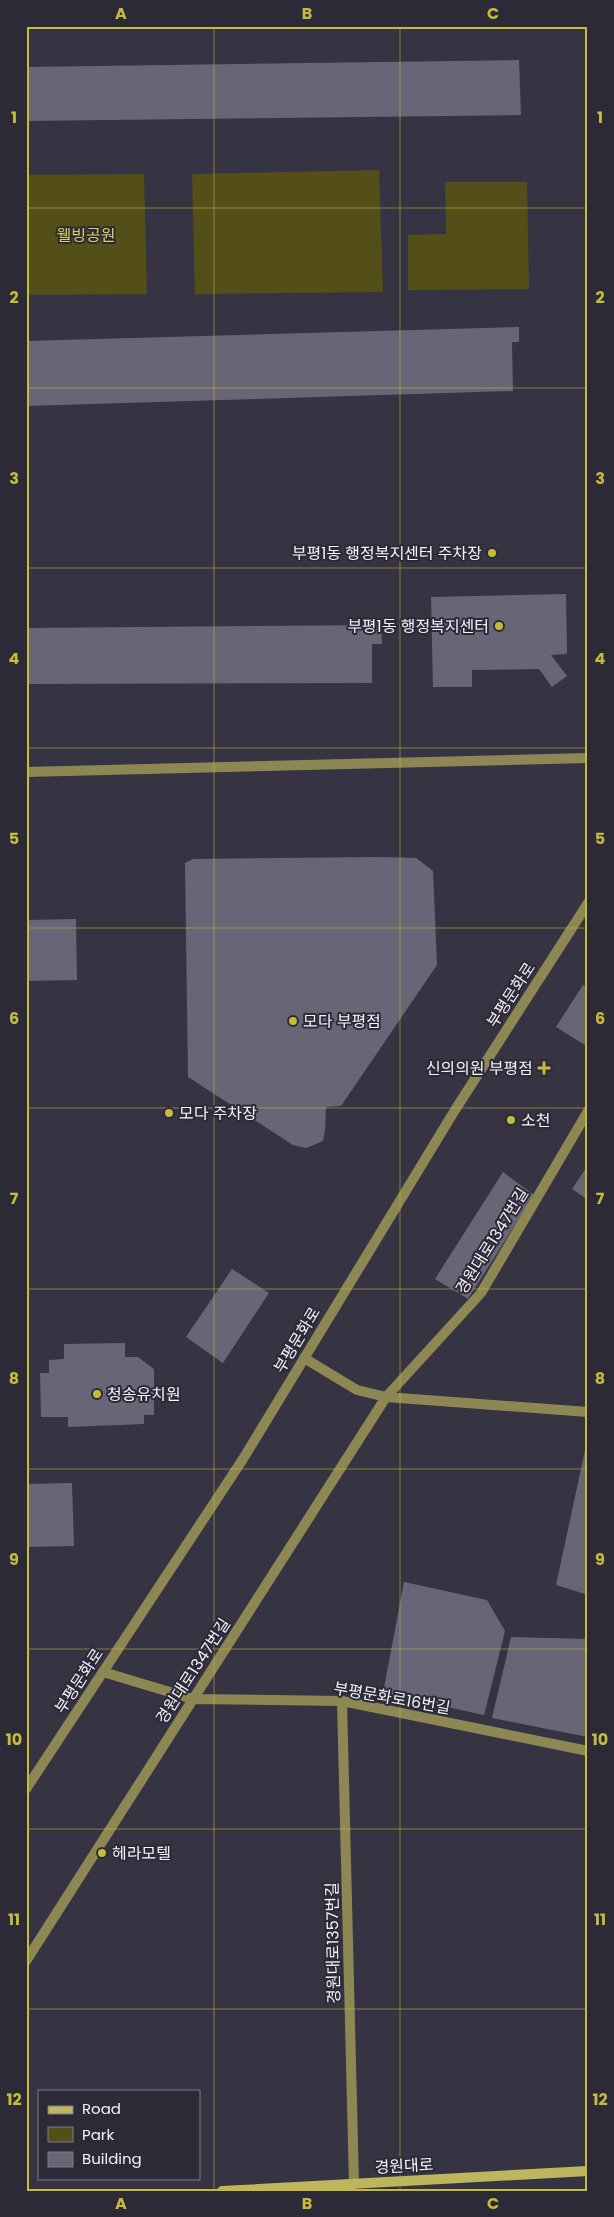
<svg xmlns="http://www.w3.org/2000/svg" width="614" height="2217" font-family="Poppins,'Noto Sans KR',sans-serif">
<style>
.green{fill:#544f18}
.building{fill:#686676}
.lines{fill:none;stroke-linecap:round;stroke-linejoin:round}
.service{stroke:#8d8853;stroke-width:10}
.minor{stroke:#8d8853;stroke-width:10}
.tertiary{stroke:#8d8853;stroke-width:10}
.secondary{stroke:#beb65e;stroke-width:10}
.grid{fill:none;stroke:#c7bb3c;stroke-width:1;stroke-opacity:0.55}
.poi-dot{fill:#c7bb3c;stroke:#2c2a37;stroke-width:2}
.labels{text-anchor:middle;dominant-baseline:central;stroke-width:4;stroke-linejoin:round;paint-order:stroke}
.park-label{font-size:16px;fill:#d8cf5f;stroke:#2c2a37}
.poi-label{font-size:16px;fill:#f4f2fb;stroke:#2c2a37;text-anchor:start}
.street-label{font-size:16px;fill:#f4f2fb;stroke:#2c2a37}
.neatline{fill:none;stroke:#c7bb3c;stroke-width:2}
.grid-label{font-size:16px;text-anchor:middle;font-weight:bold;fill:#c7bb3c}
</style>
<rect width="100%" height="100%" fill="#363442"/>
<path class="green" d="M379 170 383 292 195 294 192 174Z
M144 174 147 294 26 295V175Z
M445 182H527L529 289 408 290V235L446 234Z"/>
<path class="building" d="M519 60 521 115 26 121V67Z
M519 327V342H512L513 391 26 406V341Z
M566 594 567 654 551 655 567 676 552 687 539 669 472 670V687H433L431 597Z
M381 625 382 644H372V683L26 684V628Z
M377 857 416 858 433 871 437 965 341 1106 326 1107 325 1130 323 1141 306 1148 293 1145 188 1077 185 863 193 859Z
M76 919 77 980 26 981V920Z
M583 985 588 988V1047L556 1027Z
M588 1165V1200L572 1189Z
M503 1172 534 1195 468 1299 435 1279Z
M232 1269 269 1293 223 1363 186 1337Z
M125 1343V1357H138L154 1369V1415H144V1424L68 1427V1417H41L40 1373H49V1360L64 1359V1344Z
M587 1441 588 1594H585L556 1585Z
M72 1483 74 1546 26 1547V1484Z
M404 1582 487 1600 505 1631 484 1715 383 1693Z
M511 1637 588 1639V1737L492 1718Z"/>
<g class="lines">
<path class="service" d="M304 1358 357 1390 386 1397 588 1412
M103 1672 193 1699 342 1701 588 1751
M342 1701 354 2184
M26 1961 386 1397 481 1293 588 1111"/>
<path class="minor" d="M26 772 588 758"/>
<path class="tertiary" d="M26 1789 243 1459 455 1110 588 903"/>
<path class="secondary" d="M222 2191 588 2171"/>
</g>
<path class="grid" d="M214 26V2191M400 26V2191M26 208H588M26 388H588M26 568H588M26 748H588M26 928H588M26 1108H588M26 1289H588M26 1469H588M26 1649H588M26 1829H588M26 2009H588"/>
<g class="poi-dot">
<circle cx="492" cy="553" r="5"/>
<circle cx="499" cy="626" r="5"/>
<circle cx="293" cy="1021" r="5"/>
<path d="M541.5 1060.5h5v5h5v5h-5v5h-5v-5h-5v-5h5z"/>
<circle cx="169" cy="1113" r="5"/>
<circle cx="511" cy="1120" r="5"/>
<circle cx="97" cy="1394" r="5"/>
<circle cx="102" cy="1853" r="5"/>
</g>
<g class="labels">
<g class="park-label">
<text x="86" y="235">웰빙공원</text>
</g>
<g class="poi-label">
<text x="482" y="553" text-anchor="end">부평1동 행정복지센터 주차장</text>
<text x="489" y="626" text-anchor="end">부평1동 행정복지센터</text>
<text x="303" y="1021">모다 부평점</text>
<text x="533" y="1068" text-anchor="end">신의의원 부평점</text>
<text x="179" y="1113">모다 주차장</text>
<text x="521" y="1120">소천</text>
<text x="107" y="1394">청송유치원</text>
<text x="112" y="1853">헤라모텔</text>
</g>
<g class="street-label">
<text transform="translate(511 995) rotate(-57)">부평문화로</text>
<text transform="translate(492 1241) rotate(-58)">경원대로1347번길</text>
<text transform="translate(297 1340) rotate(-59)">부평문화로</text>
<text transform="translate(193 1671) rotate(-57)">경원대로1347번길</text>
<text transform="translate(79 1681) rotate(-57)">부평문화로</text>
<text transform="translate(392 1698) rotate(10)">부평문화로16번길</text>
<text transform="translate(333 1943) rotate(-91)">경원대로1357번길</text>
<text transform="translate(404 2166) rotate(-3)">경원대로</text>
</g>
</g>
<rect width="614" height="2217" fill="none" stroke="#2c2a37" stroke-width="55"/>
<rect x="38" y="2090" width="162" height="90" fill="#2c2a37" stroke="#7c7a85"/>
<rect x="48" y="2106" width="25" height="8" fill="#beb65e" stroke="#7c7a85"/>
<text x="82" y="2114" font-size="15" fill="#f4f2fb">Road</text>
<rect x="48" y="2127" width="25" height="15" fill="#544f18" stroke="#7c7a85"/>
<text x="82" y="2140" font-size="15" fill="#f4f2fb">Park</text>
<rect x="48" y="2152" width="25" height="15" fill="#686676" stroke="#7c7a85"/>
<text x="82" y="2164" font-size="15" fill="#f4f2fb">Building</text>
<rect x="28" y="28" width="558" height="2162" class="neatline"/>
<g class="grid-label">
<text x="121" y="19">A</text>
<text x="307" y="19">B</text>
<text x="493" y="19">C</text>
<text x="14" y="123">1</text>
<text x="600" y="123">1</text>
<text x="14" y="303">2</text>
<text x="600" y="303">2</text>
<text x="14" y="484">3</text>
<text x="600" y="484">3</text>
<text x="14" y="664">4</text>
<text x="600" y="664">4</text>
<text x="14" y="844">5</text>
<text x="600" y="844">5</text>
<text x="14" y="1024">6</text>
<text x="600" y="1024">6</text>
<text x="14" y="1204">7</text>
<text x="600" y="1204">7</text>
<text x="14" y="1384">8</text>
<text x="600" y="1384">8</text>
<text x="14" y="1565">9</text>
<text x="600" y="1565">9</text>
<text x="14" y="1745">10</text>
<text x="600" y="1745">10</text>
<text x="14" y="1925">11</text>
<text x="600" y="1925">11</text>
<text x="14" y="2105">12</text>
<text x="600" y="2105">12</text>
<text x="121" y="2209">A</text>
<text x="307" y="2209">B</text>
<text x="493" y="2209">C</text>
</g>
</svg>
